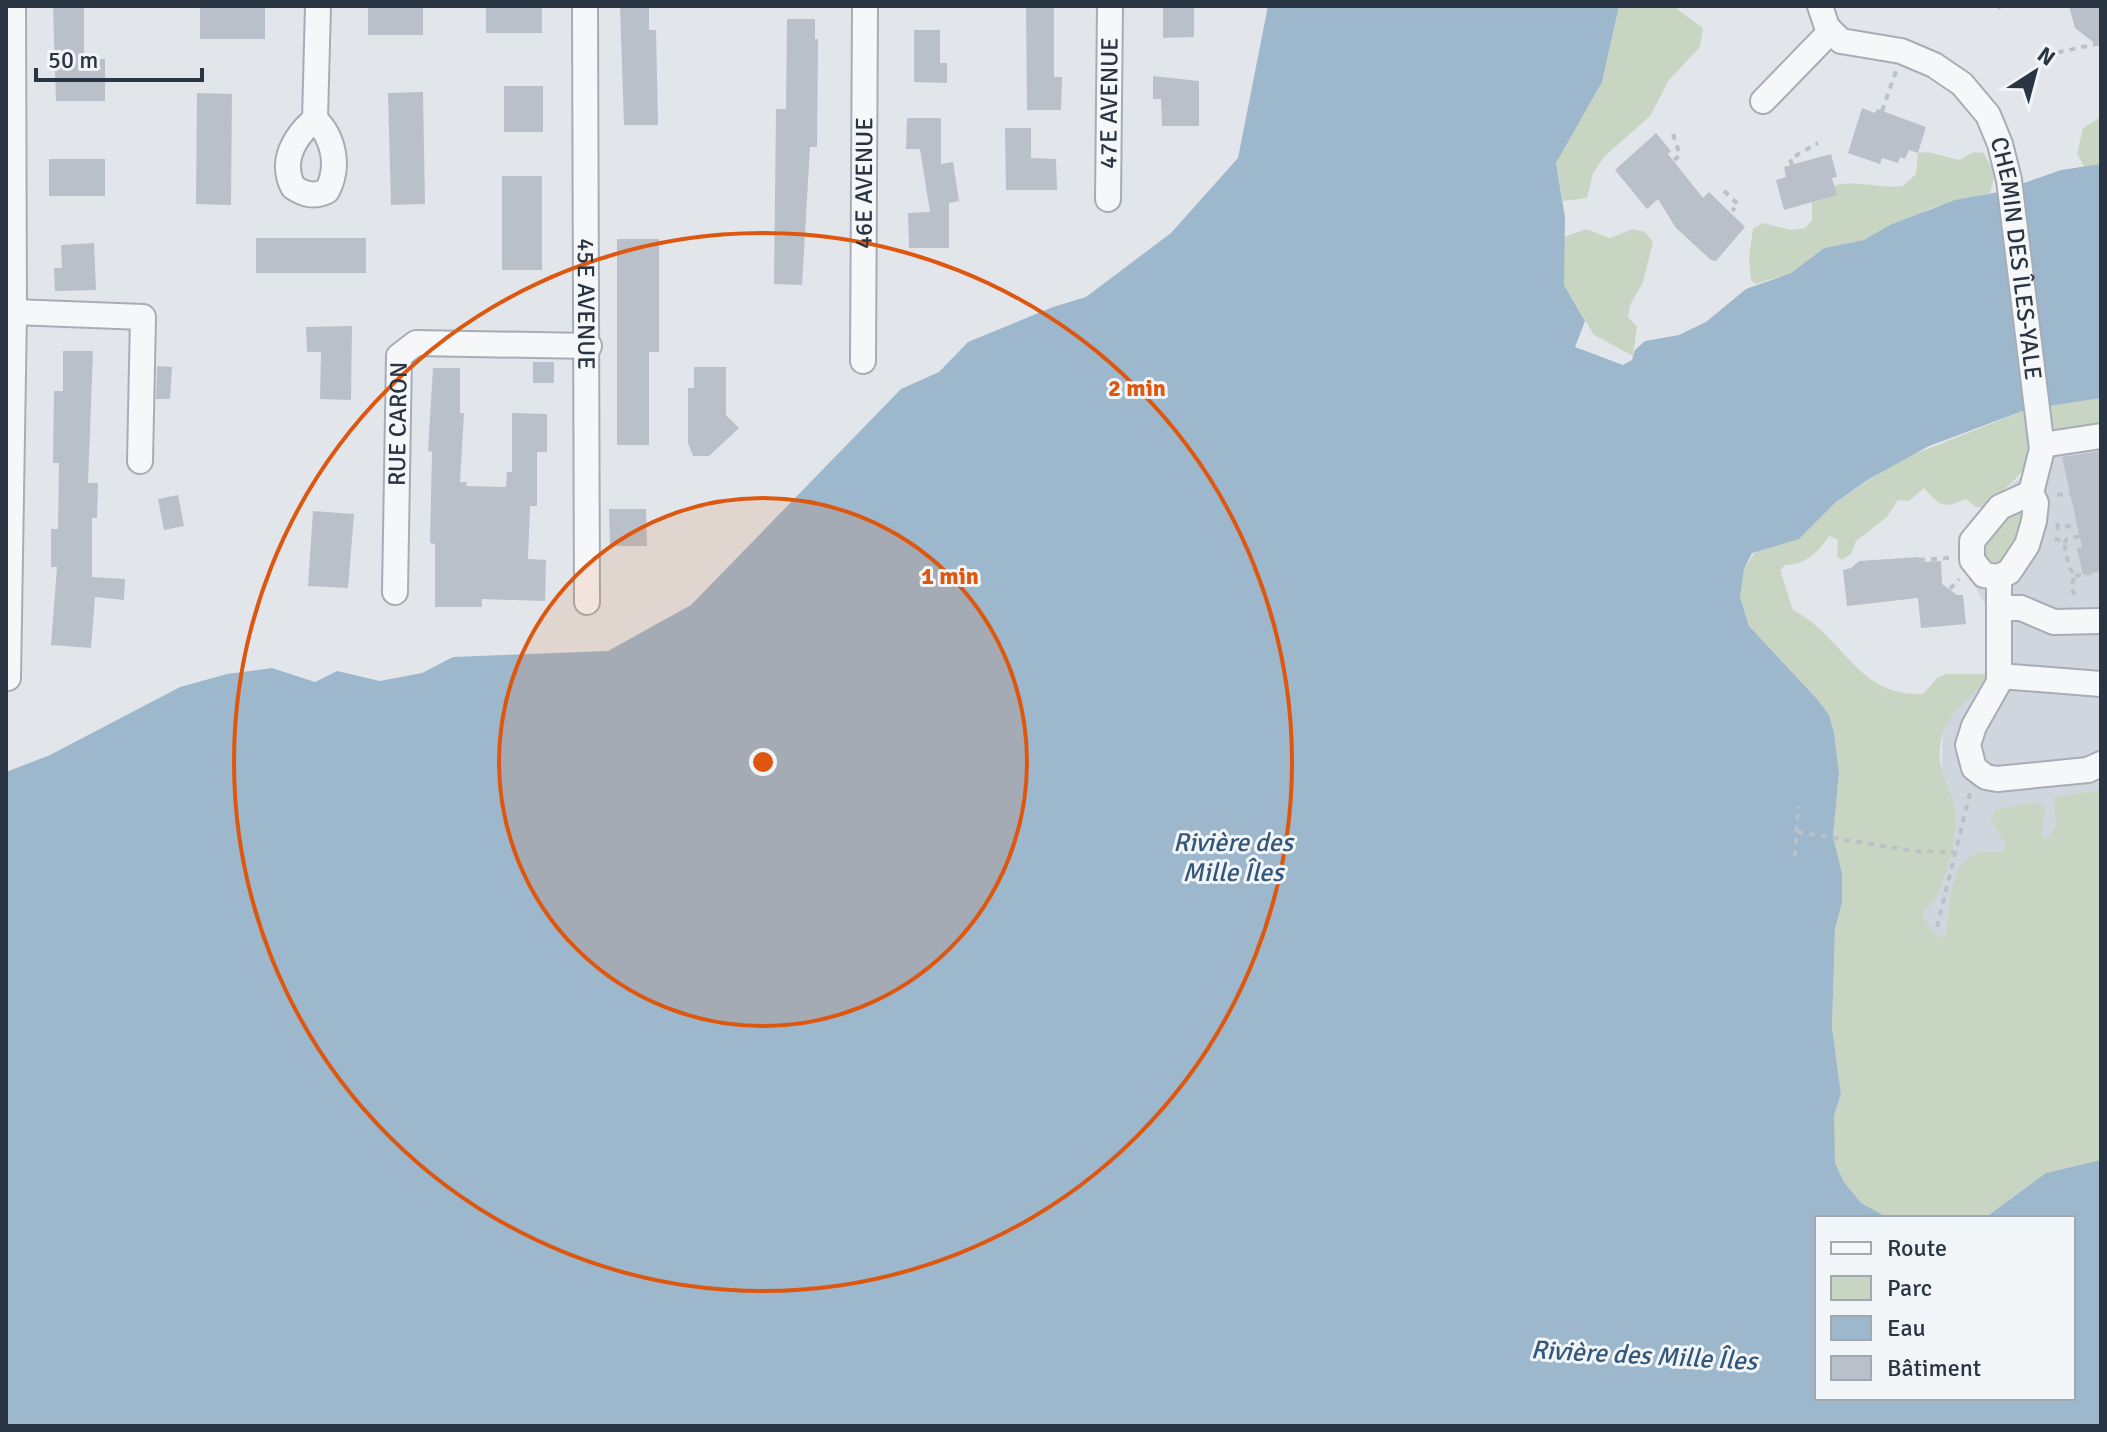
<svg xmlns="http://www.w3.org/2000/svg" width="2107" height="1432" font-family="Signika,sans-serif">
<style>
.built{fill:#d0d6dd}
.green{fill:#c9d5c3}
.water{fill:#9db7cc}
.building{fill:#b9c0c9}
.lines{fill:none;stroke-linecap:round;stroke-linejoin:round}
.minor-casing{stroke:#a7adb6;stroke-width:28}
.path{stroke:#bcc1c6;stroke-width:4;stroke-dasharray:6 6;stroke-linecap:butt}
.minor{stroke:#f5f7f9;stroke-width:24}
.ring{fill:none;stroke:#de570f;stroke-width:4}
.labels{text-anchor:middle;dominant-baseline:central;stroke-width:6;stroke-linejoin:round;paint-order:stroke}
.street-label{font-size:24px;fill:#2a3544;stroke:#f2f5f8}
.water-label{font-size:26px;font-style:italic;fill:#325779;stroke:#f2f5f8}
.centre{fill:#de570f;stroke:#f2f5f8;stroke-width:4}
.ring-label{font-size:24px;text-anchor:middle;font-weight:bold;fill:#de570f;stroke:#f2f5f8;stroke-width:6;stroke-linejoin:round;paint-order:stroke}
</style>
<rect width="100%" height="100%" fill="#e2e6eb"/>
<path class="built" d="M2101 398V1160L2069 1166 1985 1218H1925L1910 922 1927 911 1952 798 1941 777 1943 733 1951 714 1988 674 1987 608 1962 564 1960 543 1965 531 1978 514 2023 475 2032 434 2078 403Z"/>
<path class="green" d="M1619 6H1673L1703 28 1700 47 1669 80 1650 116 1604 157 1593 173 1587 198 1563 201 1556 162 1602 82Z
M2101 117V164L2085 168 2077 154 2083 128Z
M1928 152 1959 160 1974 152 1984 153 1995 175 1990 193 1934 207 1864 240 1824 248 1791 273 1756 284 1751 280 1749 257 1753 229 1762 223 1791 230 1805 228 1812 220V202L1837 195 1834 186C1850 179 1881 189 1903 186L1916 174 1918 153Z
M1586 229 1610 238 1633 229 1645 232 1653 242 1643 282 1630 305 1628 317 1637 327 1633 356 1594 335 1564 285V237Z
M2101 398V427L2057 431 2047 423V404Z
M2028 409C2038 471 2025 468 1986 507H1976L1966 499C1943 510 1939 505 1924 488L1909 501 1898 500 1887 517 1856 541 1851 554 1842 560 1837 556 1838 540 1829 536C1817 553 1807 564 1785 565L1780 570 1793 610C1844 636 1857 697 1923 694L1938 677 1947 674H1988C1976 698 1951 707 1943 733 1932 770 1951 782 1955 811 1959 837 1943 900 1921 915L1935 934 1942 937 1947 932C1950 906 1948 862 1978 853 1986 850 1994 854 2003 852L2006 844 1991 821 1995 810 2036 802 2045 808 2041 837H2048L2056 826 2054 797 2101 790V1160L2046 1173 1985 1218 1885 1216 1861 1203 1844 1182 1835 1163 1834 1143V1116L1841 1094 1832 1027 1834 962 1835 929 1842 903V873L1833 837 1839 773 1834 733 1829 715 1817 699 1749 626 1740 597 1744 569 1757 549 1799 539 1836 502 1897 461Z
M2025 508 2022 532 2000 566 1987 567 1981 551C1988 530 2004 515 2025 508Z"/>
<path class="water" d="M1268 6H1619L1602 82 1556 163 1565 217 1564 285 1585 321 1575 347 1623 365 1632 360 1635 350 1645 341 1679 335 1706 322 1746 289 1791 273 1824 248 1864 240 1890 225 1955 200 1999 192 2061 170 2101 164V398L2028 409 1929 446 1869 479 1836 502 1799 539 1752 553 1744 569 1740 597 1749 626 1817 699 1829 715 1834 733 1839 773 1833 837 1842 873V903L1835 929 1834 962 1832 1027 1841 1094 1834 1116 1835 1163 1844 1182 1861 1203 1885 1216 1925 1218H1817V1398H2073V1218H1985L2046 1173 2101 1160V1426H6V772L50 755 180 687 227 674 272 668 315 682 337 671 380 681 422 673 453 657 608 651 691 605 901 389 939 372 968 342 1053 307 1086 297 1171 233 1238 158Z"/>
<path class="building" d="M53 6H84V59H105V101H56Z
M200 6H265V39H200Z
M368 6H423V35H368Z
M486 6H542V33H486Z
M620 6H649V30H656L658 125H624Z
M1026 6H1054V77H1062L1061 110H1027Z
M1163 6H1194V37L1163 38Z
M2069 6H2101V48L2075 28Z
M787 19H815V39H818L817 147H810L802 285 774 284 776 109H786Z
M914 30H940V63H947V83L914 82Z
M1153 76 1199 81V126H1162L1161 99H1153Z
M504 86H543V132H504Z
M423 92 425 204 391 205 388 93Z
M197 93 232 94 231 205 196 204Z
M1862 108 1875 113 1877 109 1926 127 1918 153 1909 150 1905 159 1900 157 1898 163 1882 158 1880 164 1848 153Z
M907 118H941V164L953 162 959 201 949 203V248H909L908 213 930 212 920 149H906Z
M1005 128H1031V158L1056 159 1057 190H1006Z
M1656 133 1671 151 1668 154 1703 198 1709 192 1745 227 1716 261 1711 260 1676 228 1658 199 1647 209 1615 170Z
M1831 154 1837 177 1832 178 1837 195 1784 210 1776 180 1786 177 1784 167Z
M49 159H105V196H49Z
M502 176H542V270H502Z
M256 238H366V273H256Z
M617 239H659V352H649V445H617Z
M94 243 96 290 55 291 54 268H62L61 245Z
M352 326 351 400 320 399 321 352H307L306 327Z
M63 351H93L88 483H98L97 518H92V577L125 579 124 600 95 597 91 648 51 645 57 567H51V529H58L59 463H53L54 391H63Z
M533 362H554V383H533Z
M157 366 172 367 170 399H156Z
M694 367H726V415L739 428 709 456H693L688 443V388H694Z
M433 368H460V413H464L460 482H467L466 486 506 487 507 472H512V413L547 414V452H537V506H530L528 559 546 560 545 601 482 599V607H435V544L430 543 432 452 428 451Z
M2101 451V571L2083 575 2077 548 2082 547 2062 457Z
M178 495 184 526 164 530 158 499Z
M609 509H646L647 546H610Z
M313 511 354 514 348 588 308 586Z
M1919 557V562L1941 561 1942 584 1957 595H1963L1966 624 1921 628 1918 598 1847 606 1843 570 1851 568 1859 561Z"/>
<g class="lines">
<defs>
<g id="minor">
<path id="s1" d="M585 6 587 602"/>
<path id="s2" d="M1820 6 1827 27 1841 41 1901 51 1934 65 1962 84 1988 115 2000 144 2009 180 2042 449 2031 493 2036 503 2034 521 2027 545 2009 572 1998 577 1984 575 1972 560V541L2000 507 2031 493"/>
<path d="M1763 101 1830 32"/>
<path d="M315 119C294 137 280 161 293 187 305 195 314 197 327 191 340 167 334 138 315 119L318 6"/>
<path id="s3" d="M1108 199 1110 6"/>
<path d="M14 312 143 317 140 461"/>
<path id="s4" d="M863 361 865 6"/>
<path d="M2042 445 2101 436"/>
<path d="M1999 577V682L1974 726 1968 745 1974 768 1986 777 1997 779 2088 770 2101 764"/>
<path id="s5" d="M395 592 399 356 416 343 589 346"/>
<path d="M1999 608H2021L2054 622 2101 621"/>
<path d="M2000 676 2101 684"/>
<path d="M8 678 14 312 13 6"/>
</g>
</defs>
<use href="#minor" class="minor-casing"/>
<path class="path" d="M1998 6 2001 8
M2046 55 2101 43
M1882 111 1896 71
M1673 134 1680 155 1673 161
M1792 165 1790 159 1818 143
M1724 191 1738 204 1732 211
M2057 495 2071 493
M2057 523 2058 528 2078 524
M2055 538 2064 543 2069 567 2075 576 2071 587 2076 598
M2064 543 2067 539 2098 532
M1919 560 1949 558
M2075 576 2101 571
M1950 589 1959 579
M1797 832 1914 851 1954 852
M1795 856 1798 807
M1937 927 1970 793"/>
<use href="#minor" class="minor"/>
</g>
<circle cx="763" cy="762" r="264" fill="#de570f" fill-opacity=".12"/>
<g class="ring">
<circle cx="763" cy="762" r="264"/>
<circle cx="763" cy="762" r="529"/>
</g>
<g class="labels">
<g class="street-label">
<text stroke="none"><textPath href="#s3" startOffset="96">47E AVENUE</textPath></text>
<text stroke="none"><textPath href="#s4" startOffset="178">46E AVENUE</textPath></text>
<text stroke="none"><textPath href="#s2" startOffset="360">CHEMIN DES ÎLES-YALE</textPath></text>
<text stroke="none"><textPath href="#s1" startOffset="298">45E AVENUE</textPath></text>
<text stroke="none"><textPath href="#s5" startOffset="168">RUE CARON</textPath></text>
</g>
<g class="water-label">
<text x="1233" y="843">Rivière des<tspan x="1233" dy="30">Mille Îles</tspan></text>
<text transform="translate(1644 1356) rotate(3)">Rivière des Mille Îles</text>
</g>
</g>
<circle cx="763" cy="762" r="12" class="centre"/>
<g class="ring-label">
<text x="1137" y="396">2 min</text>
<text x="950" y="584">1 min</text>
</g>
<rect width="2107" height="1432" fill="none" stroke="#2a3544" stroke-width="16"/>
<rect x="1815" y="1216" width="260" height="184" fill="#f2f5f8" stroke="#a2a8b0" stroke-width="2"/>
<rect x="1831" y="1242" width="40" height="12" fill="#f5f7f9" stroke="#a2a8b0" stroke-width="2"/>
<text x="1887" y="1256" font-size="24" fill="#2a3544">Route</text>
<rect x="1831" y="1276" width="40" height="24" fill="#c9d5c3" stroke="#a2a8b0" stroke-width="2"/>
<text x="1887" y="1296" font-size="24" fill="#2a3544">Parc</text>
<rect x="1831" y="1316" width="40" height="24" fill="#9db7cc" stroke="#a2a8b0" stroke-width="2"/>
<text x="1887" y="1336" font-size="24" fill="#2a3544">Eau</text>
<rect x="1831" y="1356" width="40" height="24" fill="#b9c0c9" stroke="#a2a8b0" stroke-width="2"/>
<text x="1887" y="1376" font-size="24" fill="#2a3544">Bâtiment</text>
<g transform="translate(2035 72) rotate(36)" stroke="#f2f5f8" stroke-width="6" paint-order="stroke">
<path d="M0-6L14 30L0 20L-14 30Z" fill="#2a3544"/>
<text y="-12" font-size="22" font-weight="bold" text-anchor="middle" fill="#2a3544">N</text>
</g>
<path d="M36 68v12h166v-12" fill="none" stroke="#2a3544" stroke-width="4"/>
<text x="48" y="68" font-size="24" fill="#2a3544" stroke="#f2f5f8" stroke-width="6" paint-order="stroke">50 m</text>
</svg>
